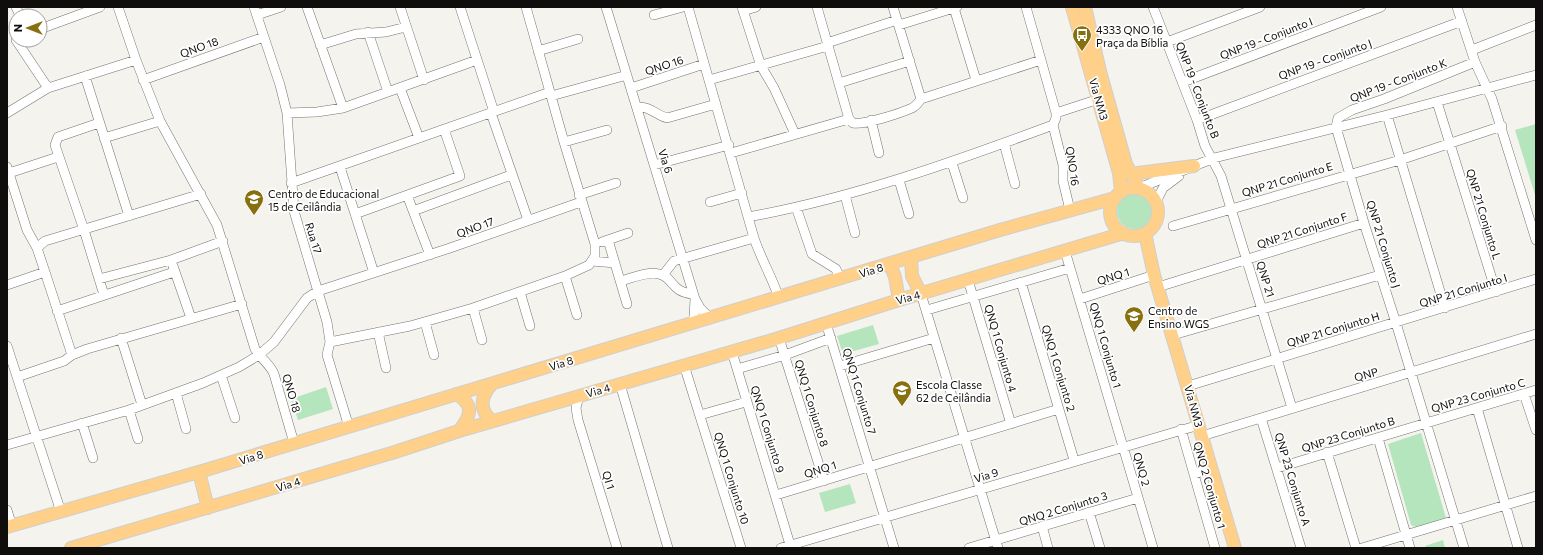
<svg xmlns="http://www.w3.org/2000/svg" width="1543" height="555" font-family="Commissioner,sans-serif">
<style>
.green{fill:#b4e5bd}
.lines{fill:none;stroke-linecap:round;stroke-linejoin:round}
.minor-casing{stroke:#76746f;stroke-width:10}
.major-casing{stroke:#cfcfcf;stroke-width:14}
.minor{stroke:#fff;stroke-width:9}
.major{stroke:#fed08a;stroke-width:12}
.labels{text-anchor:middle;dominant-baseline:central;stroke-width:3.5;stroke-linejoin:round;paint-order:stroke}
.poi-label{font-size:11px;fill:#0f0e0d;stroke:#fff;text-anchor:start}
.street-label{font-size:11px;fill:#0f0e0d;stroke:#fff}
</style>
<rect width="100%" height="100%" fill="#f5f3ed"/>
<path class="green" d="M1536 124V198L1515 130Z
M1117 211a18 18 0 1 1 36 0a18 18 0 1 1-36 0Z
M873 325 879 344 843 354 837 336Z
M326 387 333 409 298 420 291 399Z
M1421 433 1446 518 1416 527 1411 525 1388 444Z
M850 484 856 503 825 512 819 493Z
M1443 540 1445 548H1426L1425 546Z"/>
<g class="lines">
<defs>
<path id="minor" d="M16 7 20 16
M118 7 136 60 160 121 217 225 255 349C261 359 270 364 274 374L294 443
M254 7 280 85 287 113 294 211 327 322 330 342 327 355 349 427
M307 7 343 108
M400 7 424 80
M460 7 494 112
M606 7 695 299 700 308 710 318
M688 7 754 238C761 259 772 277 779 298
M742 7 761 66 774 88 795 134
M817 7 849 119 853 123C865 125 901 113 912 108 916 106 919 102 921 99L1041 60
M893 7 921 99
M1153 7 1197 120 1205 146 1221 176 1292 408
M1457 7 1475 62 1492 99 1536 240
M954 8 976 80
M743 11 756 7
M257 15 281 7
M654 15 683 7
M899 25 957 7
M40 29 100 7
M368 32 388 92
M16 40 48 88
M1167 42 1260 7
M827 43 897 20
M320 45 356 34 386 32 406 27
M1472 50 1536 25
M538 51 578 39
M85 76 129 216
M143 80 264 37
M709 80 828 46
M1183 82 1381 7
M839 83 910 61
M400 88 419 138
M631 88 704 64
M551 96 627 75
M1437 102 1496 292
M637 107C650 106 656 115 667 118L716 104
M7 113 48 88 136 60
M287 113 317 112 343 108 477 60
M491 113 528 220
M1056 113 1099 99
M1387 115 1445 308
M871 120 879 153
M1197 120 1462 21
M99 123 58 137 55 145 84 230 104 295
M1053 125 1063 165V181L1070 210
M104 138 160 121
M564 142 607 130
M1004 143 1015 184
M731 153 849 119
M952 163 963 198
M654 165 729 145
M7 167 27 230 37 248 45 272 72 355
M340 167 374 273
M9 173 58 157
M899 180 909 214
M291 183 550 92
M1139 188 1214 158 1387 115 1536 75
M407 195 430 255
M579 195 616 183
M845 195 855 233
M710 202 742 193
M1156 202 1163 188 1179 176
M796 207 812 254 836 269 840 279
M413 211 511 175
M355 214 460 176 444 129
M748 217C853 198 953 162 1053 125L1056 118V113L1026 7
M1173 226 1400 160 1502 126
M608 240 627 304
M602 242 628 233
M37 248 45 241 201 194
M1065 251 1153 548
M592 261 615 263
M173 266 191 318
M663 275 674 261 754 238
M565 276 577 315
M99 279 171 260 223 241
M968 280 1011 424
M621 281C632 278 648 271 659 274 674 277 670 292 693 294
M1021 282 1074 460
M7 285 45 272
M1158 287 1364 223
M520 292 530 326
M921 294 998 548
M1080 299 1154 275
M473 308 482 340
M927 310 1070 268
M57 311 174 272
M425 322 434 355
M826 323 894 548
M692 324 694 317 695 299
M378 332 386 368
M1173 335 1380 275
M121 338 142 405
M779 338 824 481
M330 342 410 326 473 308 565 276 589 265 595 256V244L564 142 526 7
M7 346 61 512
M732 352 791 548
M684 365 741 548
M840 366 934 338
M737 369 785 355 831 338
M221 375 235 418
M17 377 64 361 72 355 87 349 242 304
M620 384 668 548
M1188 386 1536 279
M176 393 186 429
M1524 394 1536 430
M579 396 576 408 578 420 617 548
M1477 408 1518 548
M129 410 138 439
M700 415 746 402
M1261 418 1301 548
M82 423 93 458
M1181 429 1215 548
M1202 436 1536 334
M1378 438 1410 548
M7 445 129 410 203 383 239 367 259 355 274 342 307 298 318 291 450 248 581 202
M1327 452 1356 548
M1277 468 1536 390
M1194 474 1211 469
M776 495 1059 409
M7 510 12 526
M1089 512 1100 548
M1042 526 1048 548
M781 548 1199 425
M969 548 1138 498
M1362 548 1536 496
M1464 548 1396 323 1364 223 1336 127 1338 118 1352 110 1384 99 1475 62"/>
<path id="major" d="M1072 7 1119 173 1121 191
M1085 7 1101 75 1126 164 1139 188
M1130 174 1194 166
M1110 212a24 24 0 1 1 48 0a24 24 0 1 1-48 0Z
M1145 233 1154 275 1235 548
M911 258 912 276 921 294
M890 264 895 277 899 300
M456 394C475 405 471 416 459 431
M492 421C478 409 481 396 492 384
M199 472 208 508
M7 527 209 469 1000 230 1115 198
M71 548 395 452 459 431 779 338 899 300 1124 233"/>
</defs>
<use href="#minor" class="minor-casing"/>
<use href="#major" class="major-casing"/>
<use href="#minor" class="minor"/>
<use href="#major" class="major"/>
</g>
<defs>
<symbol id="bus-pin" viewBox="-11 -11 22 30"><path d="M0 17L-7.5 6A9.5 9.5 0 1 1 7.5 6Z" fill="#877010" stroke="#fff"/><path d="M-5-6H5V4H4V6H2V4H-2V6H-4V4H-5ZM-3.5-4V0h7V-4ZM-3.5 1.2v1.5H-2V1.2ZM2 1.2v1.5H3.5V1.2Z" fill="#fff"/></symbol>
<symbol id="school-pin" viewBox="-11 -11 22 30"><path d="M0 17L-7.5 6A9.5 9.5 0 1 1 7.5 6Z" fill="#877010" stroke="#fff"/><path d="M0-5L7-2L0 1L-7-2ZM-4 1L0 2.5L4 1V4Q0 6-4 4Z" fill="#fff"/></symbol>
</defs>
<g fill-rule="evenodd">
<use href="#bus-pin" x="1071" y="24" width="22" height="30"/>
<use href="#school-pin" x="243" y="188" width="22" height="30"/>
<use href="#school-pin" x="1123" y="305" width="22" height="30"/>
<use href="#school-pin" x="891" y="379" width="22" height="30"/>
</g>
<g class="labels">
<g class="poi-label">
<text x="1096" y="29">4333 QNO 16<tspan x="1096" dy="13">Praça da Bíblia</tspan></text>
<text x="268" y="193">Centro de Educacional<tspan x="268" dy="13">15 de Ceilândia</tspan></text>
<text x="1148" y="310">Centro de<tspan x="1148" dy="13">Ensino WGS</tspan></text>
<text x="916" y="384">Escola Classe<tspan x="916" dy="13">62 de Ceilândia</tspan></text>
</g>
<g class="street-label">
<text transform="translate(1266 38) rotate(-21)">QNP 19 - Conjunto I</text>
<text transform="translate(199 47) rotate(-20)">QNO 18</text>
<text transform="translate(1325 59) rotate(-20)">QNP 19 - Conjunto J</text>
<text transform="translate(664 65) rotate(-18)">QNO 16</text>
<text transform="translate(1398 80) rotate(-21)">QNP 19 - Conjunto K</text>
<text transform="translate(1198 90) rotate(69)">QNP 19 - Conjunto B</text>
<text transform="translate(1099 99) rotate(74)">Via NM3</text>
<text transform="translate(666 161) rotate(73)">Via 6</text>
<text transform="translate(1073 166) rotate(82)">QNO 16</text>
<text transform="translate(1287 179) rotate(-17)">QNP 21 Conjunto E</text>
<text transform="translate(1484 214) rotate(73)">QNP 21 Conjunto L</text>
<text transform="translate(475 227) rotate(-20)">QNO 17</text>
<text transform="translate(1302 230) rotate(-18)">QNP 21 Conjunto F</text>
<text transform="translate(314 238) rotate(73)">Rua 17</text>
<text transform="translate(1384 244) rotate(73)">QNP 21 Conjunto J</text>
<text transform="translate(871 270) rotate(-17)">Via 8</text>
<text transform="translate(1113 276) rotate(-17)">QNQ 1</text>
<text transform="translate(1266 279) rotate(73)">QNP 21</text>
<text transform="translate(1463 290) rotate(-17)">QNP 21 Conjunto I</text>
<text transform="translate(908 297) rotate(-16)">Via 4</text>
<text transform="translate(1333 329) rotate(-17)">QNP 21 Conjunto H</text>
<text transform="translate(1106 345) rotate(74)">QNQ 1 Conjunto 1</text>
<text transform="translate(1001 348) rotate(74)">QNQ 1 Conjunto 4</text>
<text transform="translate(561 363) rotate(-17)">Via 8</text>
<text transform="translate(1059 368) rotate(73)">QNQ 1 Conjunto 2</text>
<text transform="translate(1366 374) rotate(-16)">QNP</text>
<text transform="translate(598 390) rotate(-16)">Via 4</text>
<text transform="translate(860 391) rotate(73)">QNQ 1 Conjunto 7</text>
<text transform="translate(292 393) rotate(74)">QNO 18</text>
<text transform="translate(1478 395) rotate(-16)">QNP 23 Conjunto C</text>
<text transform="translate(812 403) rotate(73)">QNQ 1 Conjunto 8</text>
<text transform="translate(1194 406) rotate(75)">Via NM3</text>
<text transform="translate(768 429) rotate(73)">QNQ 1 Conjunto 9</text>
<text transform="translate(1348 434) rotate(-17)">QNP 23 Conjunto B</text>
<text transform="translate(251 457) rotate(-17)">Via 8</text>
<text transform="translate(820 469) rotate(-17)">QNQ 1</text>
<text transform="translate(1142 469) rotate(74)">QNQ 2</text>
<text transform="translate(986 475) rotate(-17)">Via 9</text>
<text transform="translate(732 478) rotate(73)">QNQ 1 Conjunto 10</text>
<text transform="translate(1293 479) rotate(73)">QNP 23 Conjunto A</text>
<text transform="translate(609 480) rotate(73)">QI 1</text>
<text transform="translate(288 484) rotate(-17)">Via 4</text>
<text transform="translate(1210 485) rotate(74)">QNQ 2 Conjunto 1</text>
<text transform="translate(1063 508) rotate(-17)">QNQ 2 Conjunto 3</text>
</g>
</g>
<rect width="1543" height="555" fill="none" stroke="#0f0e0d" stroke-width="16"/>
<g transform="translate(28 28) rotate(270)"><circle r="19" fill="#ffffff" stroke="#9f9f9e"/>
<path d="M0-3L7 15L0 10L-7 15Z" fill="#877010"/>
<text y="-6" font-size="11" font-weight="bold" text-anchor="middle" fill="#0f0e0d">N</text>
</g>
</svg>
